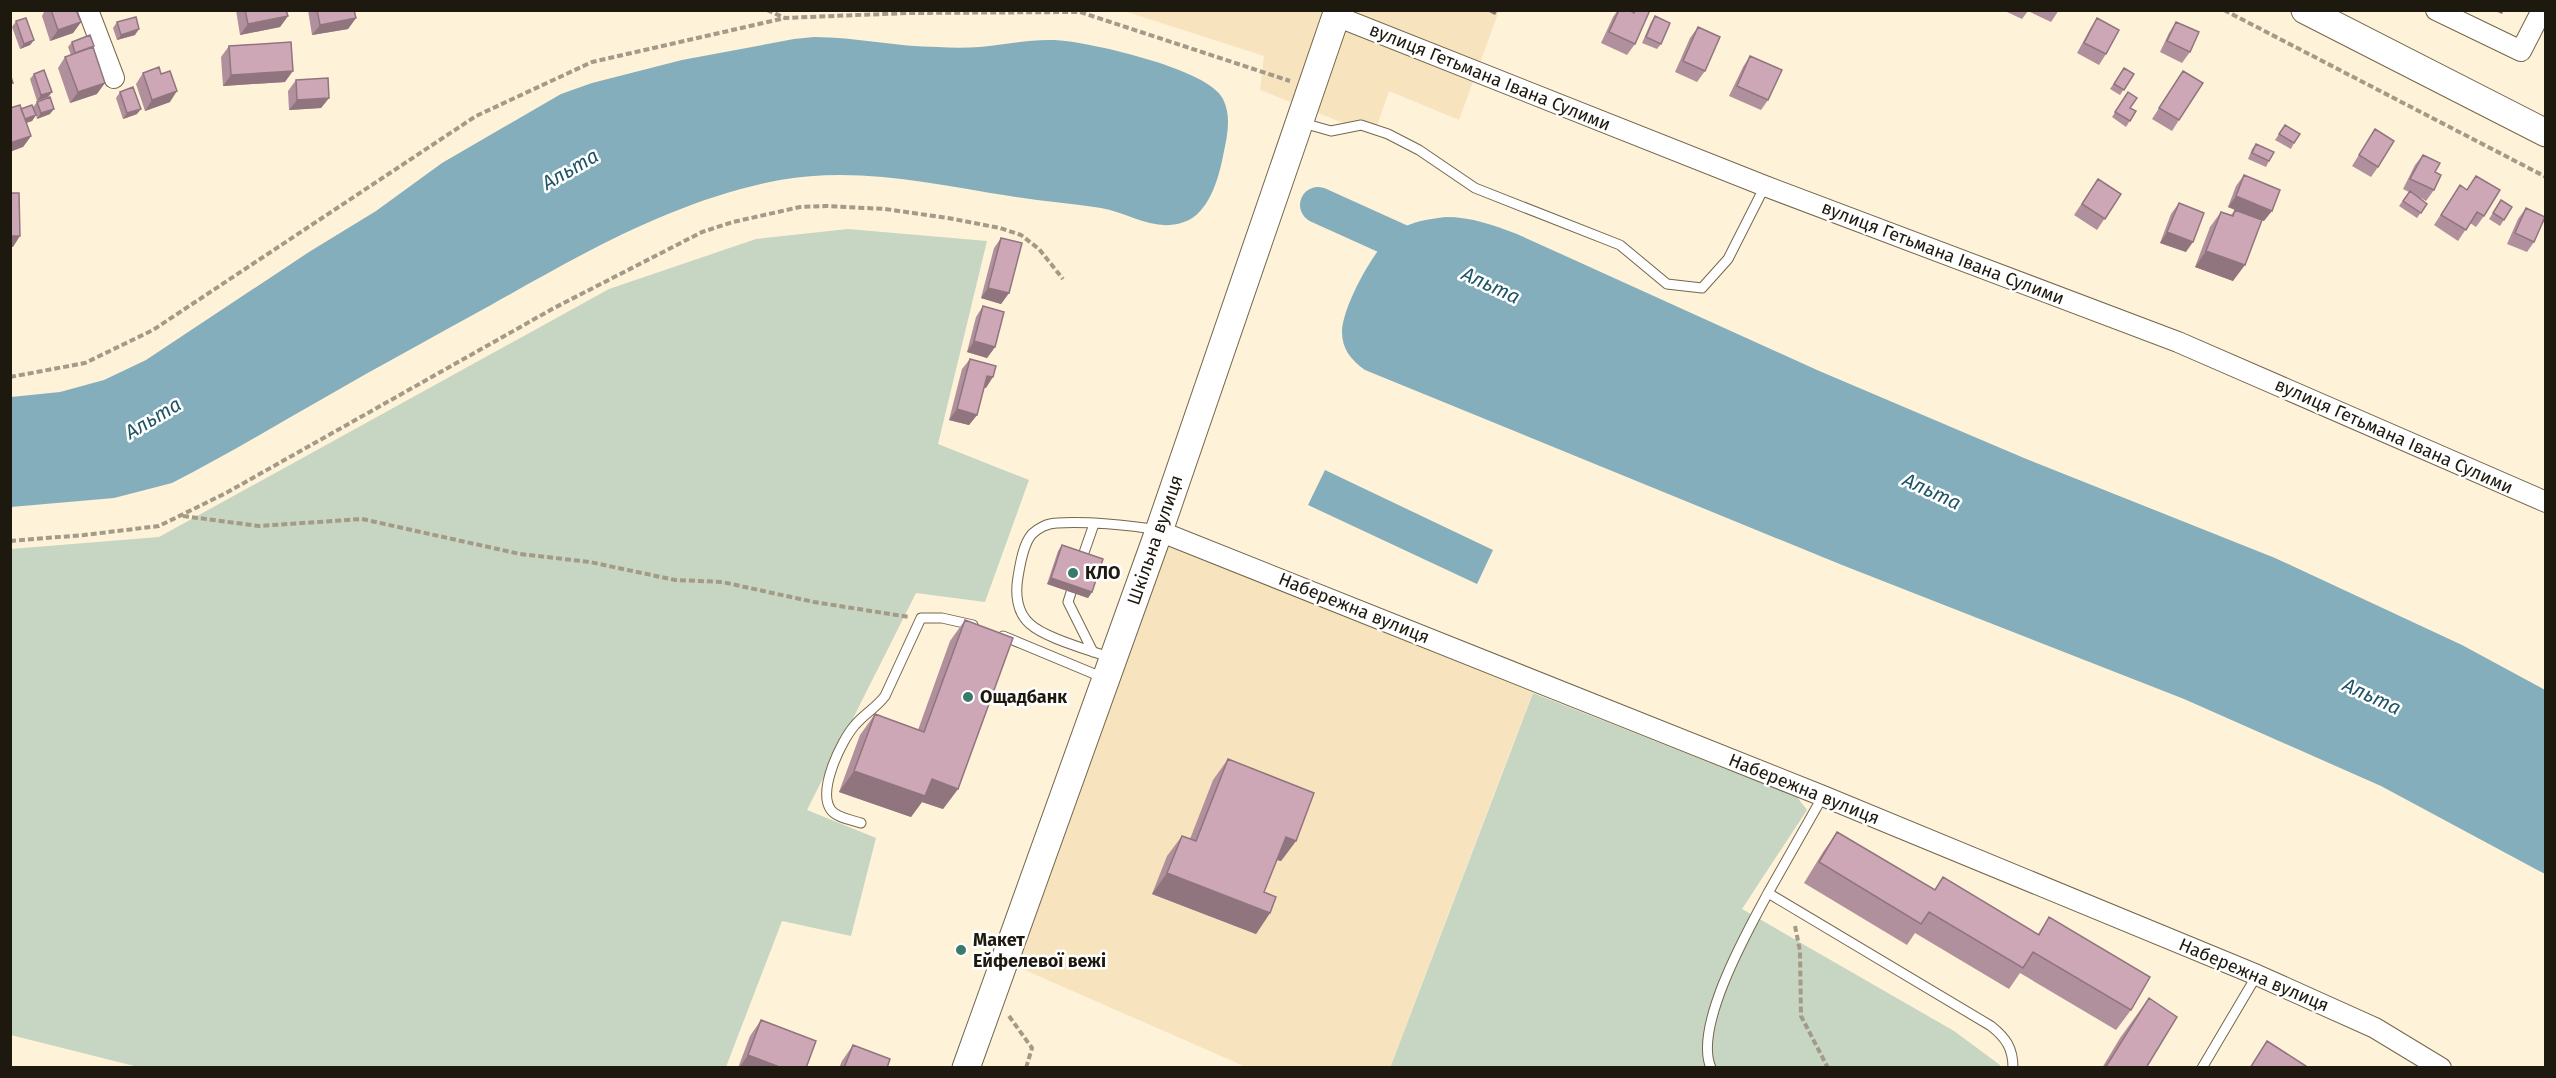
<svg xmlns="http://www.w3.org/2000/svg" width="2556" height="1078" font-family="'Fira Sans',sans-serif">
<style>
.built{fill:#f7e4bf}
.green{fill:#c6d6c3}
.water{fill:#85aebc}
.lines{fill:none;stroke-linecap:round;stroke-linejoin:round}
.river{stroke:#85aebc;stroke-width:36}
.service-casing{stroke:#74674c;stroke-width:11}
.minor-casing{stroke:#74674c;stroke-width:22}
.secondary-casing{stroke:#74674c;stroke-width:29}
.path{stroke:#a39a87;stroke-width:4;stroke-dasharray:6 3;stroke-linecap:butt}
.service{stroke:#fff;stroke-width:9}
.minor{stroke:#fff;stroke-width:20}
.secondary{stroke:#fff;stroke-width:27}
.wall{fill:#b0909c}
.shaded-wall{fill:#90757f}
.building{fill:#cda7b5;stroke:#90757f;stroke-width:1.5}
.poi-dot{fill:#387b6c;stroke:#fff;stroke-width:2}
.labels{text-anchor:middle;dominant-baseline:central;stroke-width:5;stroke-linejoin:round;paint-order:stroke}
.street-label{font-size:18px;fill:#1e190e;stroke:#fff}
.poi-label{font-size:18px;font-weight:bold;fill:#1e190e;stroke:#fff;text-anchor:start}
.water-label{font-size:20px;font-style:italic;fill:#1d5565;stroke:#fff}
</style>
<rect width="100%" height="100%" fill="#fef2d9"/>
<path class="built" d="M1124 11H1499L1459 120 1389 91 1374 135 1260 90 1264 56Z
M1159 531 1537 681 1390 1067H1246L1002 960Z"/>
<path class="green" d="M848 229 987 241 938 444 1029 480 985 602 916 593 807 810 876 838 851 936 782 921 726 1067 142 1068 11 1035V549L159 537 609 289 756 239Z
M1533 693 1797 797 1807 810 1742 909 1954 1031 2000 1065V1068H1390Z"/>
<path class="water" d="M814 37C856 37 897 47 938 47 952 48 966 48 980 47 1005 45 1029 39 1054 40 1086 41 1210 69 1223 99 1232 117 1227 137 1223 156 1219 177 1210 209 1189 220 1158 235 1130 213 1101 208 1071 203 1040 201 1010 196 934 184 857 166 780 180 675 200 583 253 491 305 435 336 379 366 324 398 273 427 223 457 172 483L114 498 11 507V397L60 392 104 380 146 360 309 252 376 211 442 163 561 94 592 83 682 60 794 39Z
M1446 217C1472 217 1493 225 1517 234L1817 370 2024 458 2275 558 2462 645 2545 690V874L2381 786 2184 699 1842 565 1365 370C1351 360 1342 349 1342 332 1342 307 1376 244 1397 231 1412 221 1429 219 1446 217Z
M1325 470 1493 550 1477 584 1308 505Z"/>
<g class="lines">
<path class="river" d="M1318 205 1433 257"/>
<defs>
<path id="service" d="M1303 123 1331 131 1361 125 1388 134 1419 150 1475 188 1620 245 1667 284 1702 288 1728 259 1765 186
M1080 564 1094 524
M1075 580 1068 602 1093 652
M1003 636 1104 678
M1111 658C1090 650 1045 638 1030 624 1017 613 1015 594 1018 577 1020 565 1023 544 1032 534 1038 528 1048 523 1057 523 1084 521 1131 525 1157 530
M1823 796 1768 893 1991 1026C2006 1038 2013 1048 2013 1068
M861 823C852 820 837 818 831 810 817 791 841 741 855 725 864 714 876 708 885 696L921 618H942L973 625
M1711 1068C1693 1027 1748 930 1768 893
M2202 1068 2257 975"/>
<path id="minor" d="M88 10 114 78
M2436 10 2521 51 2542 10
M1336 16 1765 186 2178 342 2546 502
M1159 531 1823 796 2257 975 2375 1028 2441 1068"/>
<path id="secondary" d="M2305 10 2546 133
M966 1068 1159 531 1338 10"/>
</defs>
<use href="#service" class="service-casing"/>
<use href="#minor" class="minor-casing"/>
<use href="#secondary" class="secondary-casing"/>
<path class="path" d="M767 10 785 18 907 13 1080 12 1290 81
M2224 10 2546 177
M10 377 85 363 153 330 476 116 592 62 785 18
M183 516 259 526 362 519 520 554 590 562 675 580 722 582 814 602 909 617
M10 541 84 535 159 526 226 493 554 308 702 232 733 222 800 207 826 206 885 209 948 218 1000 228 1021 235 1039 249 1063 279
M1795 926 1800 951 1801 1016 1828 1068
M1009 1016 1032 1048 1026 1068"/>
<use href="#service" class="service"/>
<use href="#minor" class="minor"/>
<use href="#secondary" class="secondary"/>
</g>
<path class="wall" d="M45 10H76L81 22 73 33 50 41 42 16Z
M236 10H286L288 16 280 27 240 35Z
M308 10H354L356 18 348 29 312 35Z
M1618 10H1629L1632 12 1634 10H1650L1635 44 1627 55 1601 43 1613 17Z
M2008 10H2059L2051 22 2028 11 2022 19 2007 12Z
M1655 16 1661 44 1657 49 1642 43 1651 22Z
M2097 18 2106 54 2099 65 2077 53 2090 29Z
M16 21 34 40 30 45 20 49 12 27Z
M117 22 135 35 117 40 113 28Z
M2176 22 2190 52 2182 63 2160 52 2169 33Z
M1698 27 1705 71 1697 82 1675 72 1690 38Z
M72 42 93 48 97 94 70 103 58 68 65 57 71 55 68 47Z
M229 46 285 82 223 86 221 57Z
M1750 56 1768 100 1761 110 1729 96 1743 67Z
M2124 68 2134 74 2120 95 2110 89Z
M2183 71 2179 120 2172 131 2152 119Z
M143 73 170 102 145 111 136 84Z
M34 74 52 92 48 97 37 101 30 79Z
M296 80 329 98 321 108 289 110 288 91Z
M120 92 137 114 123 119 116 98Z
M2128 92 2130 108 2136 111 2126 127 2112 117Z
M37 102 50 114 37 119 36 115 32 121 26 123 31 136 23 147 21 109 33 107Z
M2285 125 2294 143 2291 149 2275 140Z
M2375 129 2378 167 2371 177 2352 166Z
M2256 144 2269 161 2266 167 2248 159 2252 149Z
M2423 155 2435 172 2434 190 2426 201 2419 197 2427 204 2417 218 2399 206 2409 192 2403 189 2415 165Z
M2244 175 2264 221 2262 220 2233 281 2195 267 2210 227 2221 212 2231 215 2235 210 2228 207 2236 186Z
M2476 176 2484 216 2476 227 2470 223 2458 241 2434 225 2460 185 2467 190Z
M2098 179 2121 194 2097 230 2074 215Z
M2501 200 2512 207 2500 226 2489 219Z
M2179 203 2186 252 2160 243 2171 214Z
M2526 208 2534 242 2527 252 2507 244 2518 219Z
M1001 238 1009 293 1001 304 981 298 994 248Z
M983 306 995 347 987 358 967 352 976 317Z
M970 359 986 388H984L977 415 969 425 949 420 962 369Z
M1062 545 1092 592 1088 598 1047 584 1058 551Z
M965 620 958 789 943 809 922 802 911 817 839 792 860 735 875 714 918 730 950 641Z
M1228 759 1296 841 1281 861 1276 860 1264 892 1270 913 1256 934 1152 894 1167 856 1182 836 1190 839 1213 780Z
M1837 832 1935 890 1943 877 2038 934 2049 917 2131 1010 2116 1030 2020 973 2009 989 1915 933 1907 945 1804 883 1823 852Z
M2149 998 2146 1068H2102L2120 1038Z
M761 1020 806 1068H738L750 1036Z
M853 1045 887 1068H839L842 1061Z"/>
<path class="shaded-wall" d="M1485 10H1498L1495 15Z
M2493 10H2504L2502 14Z
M288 16 280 27 240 35 248 24Z
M356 18 348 29 312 35 320 25Z
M81 22 73 33 50 41 58 30Z
M139 29 135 35 117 40 121 35Z
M34 40 30 45 20 49 24 44Z
M293 71 285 82 223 86 231 75Z
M105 83 97 94 70 103 78 92Z
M177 91 170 102 145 111 152 100Z
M52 92 48 97 37 101 41 95Z
M329 98 321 108 289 110 297 100Z
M54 109 50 114 37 119 41 113Z
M141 109 137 114 123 119 127 113Z
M36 115 32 121 16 126 20 121Z
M31 136 23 147 10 152V143Z
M2236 196 2272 211 2264 221 2228 207Z
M2167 232 2193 242 2186 252 2160 243Z
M10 236H20L13 247H10Z
M2206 251 2245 265 2233 281 2195 267Z
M988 288 1009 293 1001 304 981 298Z
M974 341 995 347 987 358 967 352Z
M987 376 993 377 986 388 979 386Z
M957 409 977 415 969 425 949 420Z
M1051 578 1092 592 1088 598 1047 584Z
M854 771 932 779 958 789 943 809 922 802 911 817 839 792Z
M1286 837 1296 841 1281 861 1271 858Z
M1167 873 1270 913 1256 934 1152 894Z
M748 1055 782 1068H739Z"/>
<path class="building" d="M51 10H76L81 22 58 30Z
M245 10H286L288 16 248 24Z
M317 10H354L356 18 320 25Z
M1619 10H1629L1634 13 1635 10H1650L1635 44 1609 32Z
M1655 16 1670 23 1661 44 1646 37Z
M136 17 139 29 121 35 117 22Z
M26 18 34 40 24 44 16 21Z
M2097 18 2119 30 2106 54 2084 43Z
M2176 22 2199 32 2190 52 2167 41Z
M1698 27 1720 37 1705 71 1683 61Z
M90 35 94 46 75 53 72 42Z
M291 42 293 71 231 75 229 46Z
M93 47 105 83 78 92 65 57Z
M1750 56 1782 70 1768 100 1737 86Z
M159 67 161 74 170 71 177 91 152 100 143 73Z
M2124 68 2134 74 2124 90 2114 84Z
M44 70 52 92 41 95 34 74Z
M2183 71 2203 83 2179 120 2159 108Z
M10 74 13 83 10 84Z
M328 78 329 98 297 100 296 80Z
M133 87 141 109 127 113 120 92Z
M2128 92 2137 98 2130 108 2136 111 2130 121 2115 112Z
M50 97 54 109 41 113 37 102Z
M20 105 31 136 10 143V108Z
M32 105 36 115 25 119 21 109Z
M2285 125 2300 134 2294 143 2279 134Z
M2375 129 2394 141 2378 167 2359 155Z
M2256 144 2274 152 2269 161 2252 153Z
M2423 155 2440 163 2435 172 2441 175 2434 190 2410 179Z
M2244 175 2280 190 2272 211 2236 196Z
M2476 176 2500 190 2484 216 2477 212 2466 230 2441 215 2460 185 2467 190Z
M2098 179 2121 194 2105 219 2082 204Z
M2410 191 2427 204 2421 213 2403 201Z
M10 193H19L20 236H10Z
M2501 200 2512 207 2504 220 2493 213Z
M2179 203 2204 213 2193 242 2167 232Z
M2526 208 2545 217 2534 242 2515 233Z
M2235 210 2262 220 2245 265 2206 251 2221 212 2233 216Z
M1001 238 1022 243 1009 293 988 288Z
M983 306 1004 312 995 347 974 341Z
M970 359 996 366 993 377 987 376 977 415 957 409Z
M1062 545 1103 559 1092 592 1051 578Z
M965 620 1013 638 958 789 932 779 925 796 854 771 875 714 924 732Z
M1228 759 1314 793 1296 841 1286 837 1264 892 1276 897 1270 913 1167 873 1182 836 1196 841Z
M1837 832 1935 890 1943 877 2039 935 2049 917 2150 977 2131 1010 2033 952 2023 968 1929 912 1921 924 1819 862Z
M2149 998 2177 1017 2146 1068H2105Z
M761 1020 816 1041 806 1068H782L748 1055Z
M2267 1041 2309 1068H2250Z
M853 1045 890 1059 887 1068H844Z"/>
<g class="poi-dot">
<circle cx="1073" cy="573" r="6"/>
<circle cx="968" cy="697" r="6"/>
<circle cx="961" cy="950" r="6"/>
</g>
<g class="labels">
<g class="street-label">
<text transform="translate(1490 77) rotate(22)">вулиця Гетьмана Івана Сулими</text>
<text transform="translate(1943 253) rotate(21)">вулиця Гетьмана Івана Сулими</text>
<text transform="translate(2394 436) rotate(24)">вулиця Гетьмана Івана Сулими</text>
<text transform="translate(1155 540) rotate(-71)">Шкільна вулиця</text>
<text transform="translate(1354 608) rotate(22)">Набережна вулиця</text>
<text transform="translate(1804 789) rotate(22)">Набережна вулиця</text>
<text transform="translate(2254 975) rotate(23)">Набережна вулиця</text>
</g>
<g class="poi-label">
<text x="1085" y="573">КЛО</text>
<text x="980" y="697">Ощадбанк</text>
<text x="973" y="940">Макет<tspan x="973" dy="21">Ейфелевої вежі</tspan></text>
</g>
<g class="water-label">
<text transform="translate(570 169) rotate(-30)">Альта</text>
<text transform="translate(1491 285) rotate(25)">Альта</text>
<text transform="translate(153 418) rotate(-31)">Альта</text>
<text transform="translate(1932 491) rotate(25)">Альта</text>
<text transform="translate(2372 696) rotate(25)">Альта</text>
</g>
</g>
<rect width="2556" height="1078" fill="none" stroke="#1e190e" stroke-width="24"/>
</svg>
